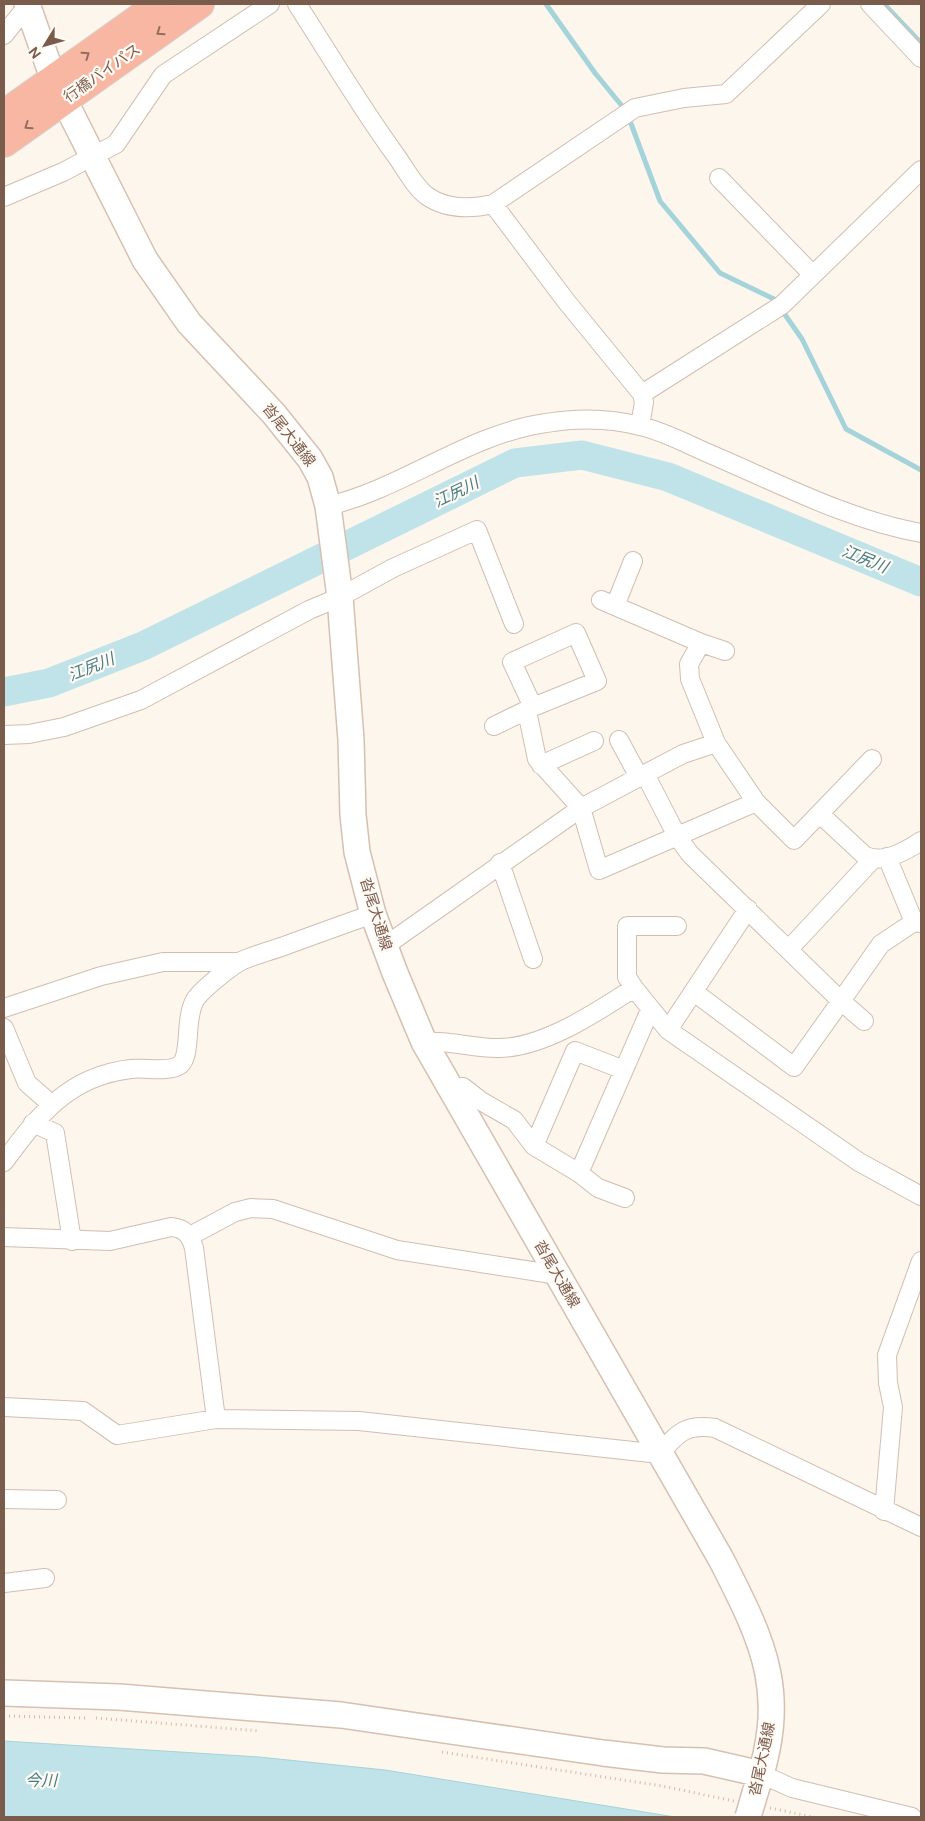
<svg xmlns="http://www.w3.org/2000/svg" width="925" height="1821" font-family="'DM Sans','Noto Sans JP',sans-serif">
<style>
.water{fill:#bfe3e8;stroke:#a5d3da}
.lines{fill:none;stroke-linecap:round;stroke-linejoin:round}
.stream{stroke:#a5d3da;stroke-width:5}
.river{stroke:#bfe3e8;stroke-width:29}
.street-casing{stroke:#d1beb0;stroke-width:20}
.secondary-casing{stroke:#d6c0b0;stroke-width:28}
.highway-casing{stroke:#dad1cd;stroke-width:30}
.path{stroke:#d9b8a5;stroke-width:3;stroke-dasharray:1 4;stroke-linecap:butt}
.street{stroke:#fff;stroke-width:18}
.secondary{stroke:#fff;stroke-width:25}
.highway{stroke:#f7b7a3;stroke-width:28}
.secondary-bridge-casing{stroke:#d6c0b0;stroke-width:28;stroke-linecap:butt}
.secondary-bridge{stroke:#fff;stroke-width:25}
.oneway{stroke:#936e5e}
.labels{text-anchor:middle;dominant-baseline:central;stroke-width:4.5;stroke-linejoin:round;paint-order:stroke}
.street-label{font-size:15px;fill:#7a5c4d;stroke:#fffaf3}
.water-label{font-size:16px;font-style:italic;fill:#437c86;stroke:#fffaf3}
</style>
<rect width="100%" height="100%" fill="#fdf6ec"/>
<path class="water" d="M4 1741 259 1757 385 1770 675 1817H4Z"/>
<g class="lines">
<path class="stream" d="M546 4 595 73 622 106 630 121 660 201 720 273 774 299 802 339 846 429 921 470
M884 4 921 43"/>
<path class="river" d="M4 692 49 683 143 646 515 463 582 455 668 477 921 582"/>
<defs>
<path id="street" d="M297 4C330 55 361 108 397 157 406 170 415 187 427 196 447 210 471 209 493 204L635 108 684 98 726 94 821 4
M870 4 921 58
M4 35 28 5 32 4
M719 178 813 275
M4 197 63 172 116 144 163 75 270 4
M493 204 566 301 642 394 644 402 640 426
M642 394 782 305 921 170
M328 506C404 488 468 434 546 423 576 418 610 418 640 426 663 431 687 444 710 454 778 483 848 520 921 533
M601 600 701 643 689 664 690 679 716 743 756 802 794 840 872 759
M615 606 633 561
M701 643 725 651
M527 711 537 759 581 808 599 870 756 802
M494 726 533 707 597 681 576 633 512 662 533 707
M4 735 29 734 64 727 141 700 309 610 340 597 393 568 477 530 514 624
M619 740 639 777
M541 765 594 741
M645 774 683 754 716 743
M820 814 864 855C881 865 906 851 921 841
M887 857 914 922
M500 863 533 959
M385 946 581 808 645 774 677 836 690 854 841 1001 881 944 914 922 921 923
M789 949 872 860
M634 988 627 977V926H677
M694 992 794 1067 841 1001 864 1021
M4 1008 101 976 163 962H239
M4 1028 27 1083 51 1104
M668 1030 748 909
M424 1042C449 1040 472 1048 497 1048 542 1049 597 1012 634 988L668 1030 859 1162 921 1196
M449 1088 463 1087 481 1101 514 1120 534 1146 579 1173 598 1188 625 1198
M33 1123 55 1133 72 1241
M534 1146 575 1051 624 1070
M4 1162C38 1116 68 1076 131 1069 144 1067 169 1073 180 1065 192 1055 184 1019 195 1000 201 990 230 967 241 961 254 955 270 951 284 946 314 935 344 924 373 914
M579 1173 650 1010
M190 1236 235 1212 251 1208 273 1209 397 1250 558 1275
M4 1237 110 1241 171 1227C185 1228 190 1235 194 1248L216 1419 117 1435 83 1411 4 1407
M216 1419 359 1421 660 1454C678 1432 686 1424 715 1428L921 1527
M4 1499 57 1500
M884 1511 893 1407 888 1383 887 1355 921 1261
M4 1583 45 1578
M761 1774 792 1788 912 1817"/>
<path id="secondary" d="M27 4 53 78 145 260 189 323 274 414 310 459 320 477 328 506 340 597 351 740 353 815 357 852 373 914 395 973 424 1042 721 1559C766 1647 789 1694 755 1793
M4 1693 119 1697 341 1715 603 1753 663 1760 704 1761 761 1774"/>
<path id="highway" d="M4 114 159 4
M4 143 200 4"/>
</defs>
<use href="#street" class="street-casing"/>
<use href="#secondary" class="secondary-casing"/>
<use href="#highway" class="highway-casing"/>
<path class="path" d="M4 1716 85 1718
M96 1718 260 1731
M442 1752 662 1786 734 1801
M770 1808 813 1817"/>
<use href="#street" class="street"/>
<use href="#secondary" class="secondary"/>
<use href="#highway" class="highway"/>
<defs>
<path id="secondary-bridge" d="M748 1817 755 1793"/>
</defs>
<use href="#secondary-bridge" class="secondary-bridge-casing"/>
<use href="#secondary-bridge" class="secondary-bridge"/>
</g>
<defs><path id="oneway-chevron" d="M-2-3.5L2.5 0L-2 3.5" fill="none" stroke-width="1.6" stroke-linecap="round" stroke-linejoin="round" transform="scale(1.25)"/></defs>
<g class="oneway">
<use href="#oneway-chevron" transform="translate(160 32) rotate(145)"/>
<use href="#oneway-chevron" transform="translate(86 55) rotate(-35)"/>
<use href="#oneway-chevron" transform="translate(28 126) rotate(145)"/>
</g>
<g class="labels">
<g class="street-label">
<text transform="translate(102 73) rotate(-35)">行橋バイパス</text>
<text transform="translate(289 435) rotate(52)">沓尾大通線</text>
<text transform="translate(376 914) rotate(73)">沓尾大通線</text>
<text transform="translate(557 1274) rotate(60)">沓尾大通線</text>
<text transform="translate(762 1759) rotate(-78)">沓尾大通線</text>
</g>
<g class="water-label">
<text transform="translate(456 492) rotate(-26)">江尻川</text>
<text transform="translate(865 559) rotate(22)">江尻川</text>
<text transform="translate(91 667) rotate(-22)">江尻川</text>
<text x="41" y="1780">今川</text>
</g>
</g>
<rect width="925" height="1821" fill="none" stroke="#7a5c4d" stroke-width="10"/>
<g transform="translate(45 45) rotate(233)" stroke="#fffaf3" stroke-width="4" paint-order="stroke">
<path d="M0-4L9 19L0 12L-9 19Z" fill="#7a5c4d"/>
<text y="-8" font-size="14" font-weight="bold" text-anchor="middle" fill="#7a5c4d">N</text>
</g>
</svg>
